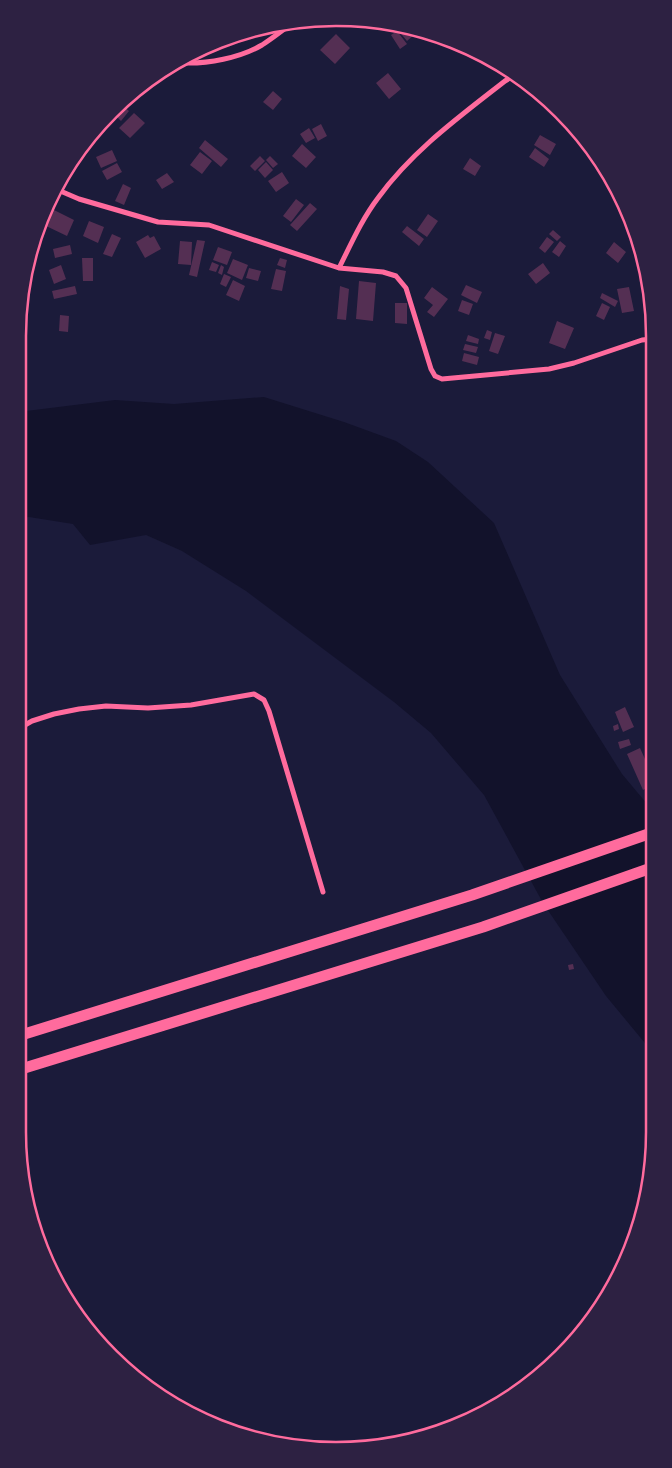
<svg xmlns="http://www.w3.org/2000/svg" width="672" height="1468" font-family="Manrope,sans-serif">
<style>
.water{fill:#12122b}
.building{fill:#542f53}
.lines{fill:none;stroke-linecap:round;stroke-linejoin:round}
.minor{stroke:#ff6b9d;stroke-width:5}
.motorway{stroke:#ff6b9d;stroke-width:11}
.rim{fill:none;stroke:#ff6b9d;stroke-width:2.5}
</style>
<rect width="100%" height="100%" fill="#1b1b3a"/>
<path class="water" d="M264 397 344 422 396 441 428 462 494 523 560 675 622 774 653 811 654 1054 606 996 543 903 484 795 431 733 394 702 246 591 182 551 146 535 90 545 73 524 29 517 18 518V412L115 400 174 404Z"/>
<path class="building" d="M398 30 416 33 407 41Z
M397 31 407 44 400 49 391 35Z
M336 34 350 48 335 64 320 50Z
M457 41 466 47 460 52 454 44Z
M388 73 401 89 389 99 376 83Z
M273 91 282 99 273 110 263 102Z
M123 106 129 111 121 121 115 115Z
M134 113 145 123 130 138 119 128Z
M321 124 327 136 318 141 312 129Z
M309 128 315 138 306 143 300 134Z
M540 135 556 144 550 155 534 145Z
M205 140 228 159 221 167 199 148Z
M302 144 316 157 306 168 292 156Z
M535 148 549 159 544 167 529 157Z
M112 150 117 161 101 168 96 157Z
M200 152 212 161 202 174 190 165Z
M260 156 265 161 255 171 250 166Z
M270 156 278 164 273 168 266 160Z
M470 158 481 166 475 176 463 169Z
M266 162 273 170 265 178 258 170Z
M117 163 122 172 107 180 102 171Z
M282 172 289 183 276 192 268 181Z
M167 173 174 182 162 189 156 180Z
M123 184 131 188 124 205 115 201Z
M296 199 304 205 291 222 283 216Z
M310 203 317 209 297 231 290 225Z
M52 209 74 220 67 236 44 225Z
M428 214 438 221 427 237 417 230Z
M89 221 104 227 98 243 83 236Z
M407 226 424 239 419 246 402 232Z
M553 230 561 237 557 241 549 234Z
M112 234 121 238 112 257 103 254Z
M148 235 150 238 154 236 161 249 145 258 136 242Z
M547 237 554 242 545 253 539 248Z
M197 240 205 241 197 277 189 275Z
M180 241 192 242 191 265 178 264Z
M560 241 566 246 559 257 552 252Z
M614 242 626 252 618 263 606 253Z
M70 245 72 254 55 258 53 249Z
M218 247 232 252 227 265 213 260Z
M82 258H93V281H83Z
M280 258 287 260 285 268 277 265Z
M233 259 248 265 242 280 227 273Z
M212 262 219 265 216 272 209 270Z
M543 263 550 273 536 284 528 274Z
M61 265 66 279 54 284 49 270Z
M221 265 224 267 222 275 218 273Z
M249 268 261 271 258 281 246 278Z
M276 269 286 271 282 291 271 289Z
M224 274 231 277 226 287 220 284Z
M233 280 245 286 239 301 226 295Z
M359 281 376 283 373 321 356 319Z
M466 285 482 292 477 303 461 295Z
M75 286 77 294 54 299 52 291Z
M340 286 349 289 346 320 337 319Z
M432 287 448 299 434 317 427 312 433 305 424 298Z
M629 287 634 311 622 313 617 289Z
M602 293 618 301 615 307 600 298Z
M462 300 473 304 469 315 458 311Z
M395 303H407V324L395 323Z
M602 303 610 307 604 320 596 316Z
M60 315 69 316 68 332 59 331Z
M557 321 574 328 565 349 549 343Z
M487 330 492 332 490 340 484 338Z
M495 333 505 336 498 354 489 351Z
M468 335 479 339 478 344 466 341Z
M465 344 478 347 476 353 463 350Z
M464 353 479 357 477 365 462 361Z
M625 707 634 727 623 732 615 712Z
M618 724 619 729 614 731 613 726Z
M629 739 631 745 620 749 618 742Z
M640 748 653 777V785L643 790 627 754Z
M573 964 574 969 569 970 568 965Z"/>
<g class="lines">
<path class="minor" d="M183 63C207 64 240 58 262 45 270 40 279 33 287 27
M58 190 79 199 158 222 209 225 339 268 383 272 396 276 406 288 431 369 435 376 442 379 549 369 574 363 642 340 652 339
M339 268C351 244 362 219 378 198 412 151 459 117 505 81L515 75
M18 729 32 721 54 714 79 709 106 706 148 708 191 705 254 694 264 700 269 711 323 892"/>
<path class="motorway" d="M18 1036 472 895 654 832
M18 1070 483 927 654 867"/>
</g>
<path d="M0 0H672V1468H0ZM336 26H336A310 310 0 0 1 646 336V1132A310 310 0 0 1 336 1442H336A310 310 0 0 1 26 1132V336A310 310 0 0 1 336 26Z" fill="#2d2142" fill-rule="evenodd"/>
<path class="rim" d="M336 26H336A310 310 0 0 1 646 336V1132A310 310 0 0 1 336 1442H336A310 310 0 0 1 26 1132V336A310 310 0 0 1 336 26Z"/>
</svg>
